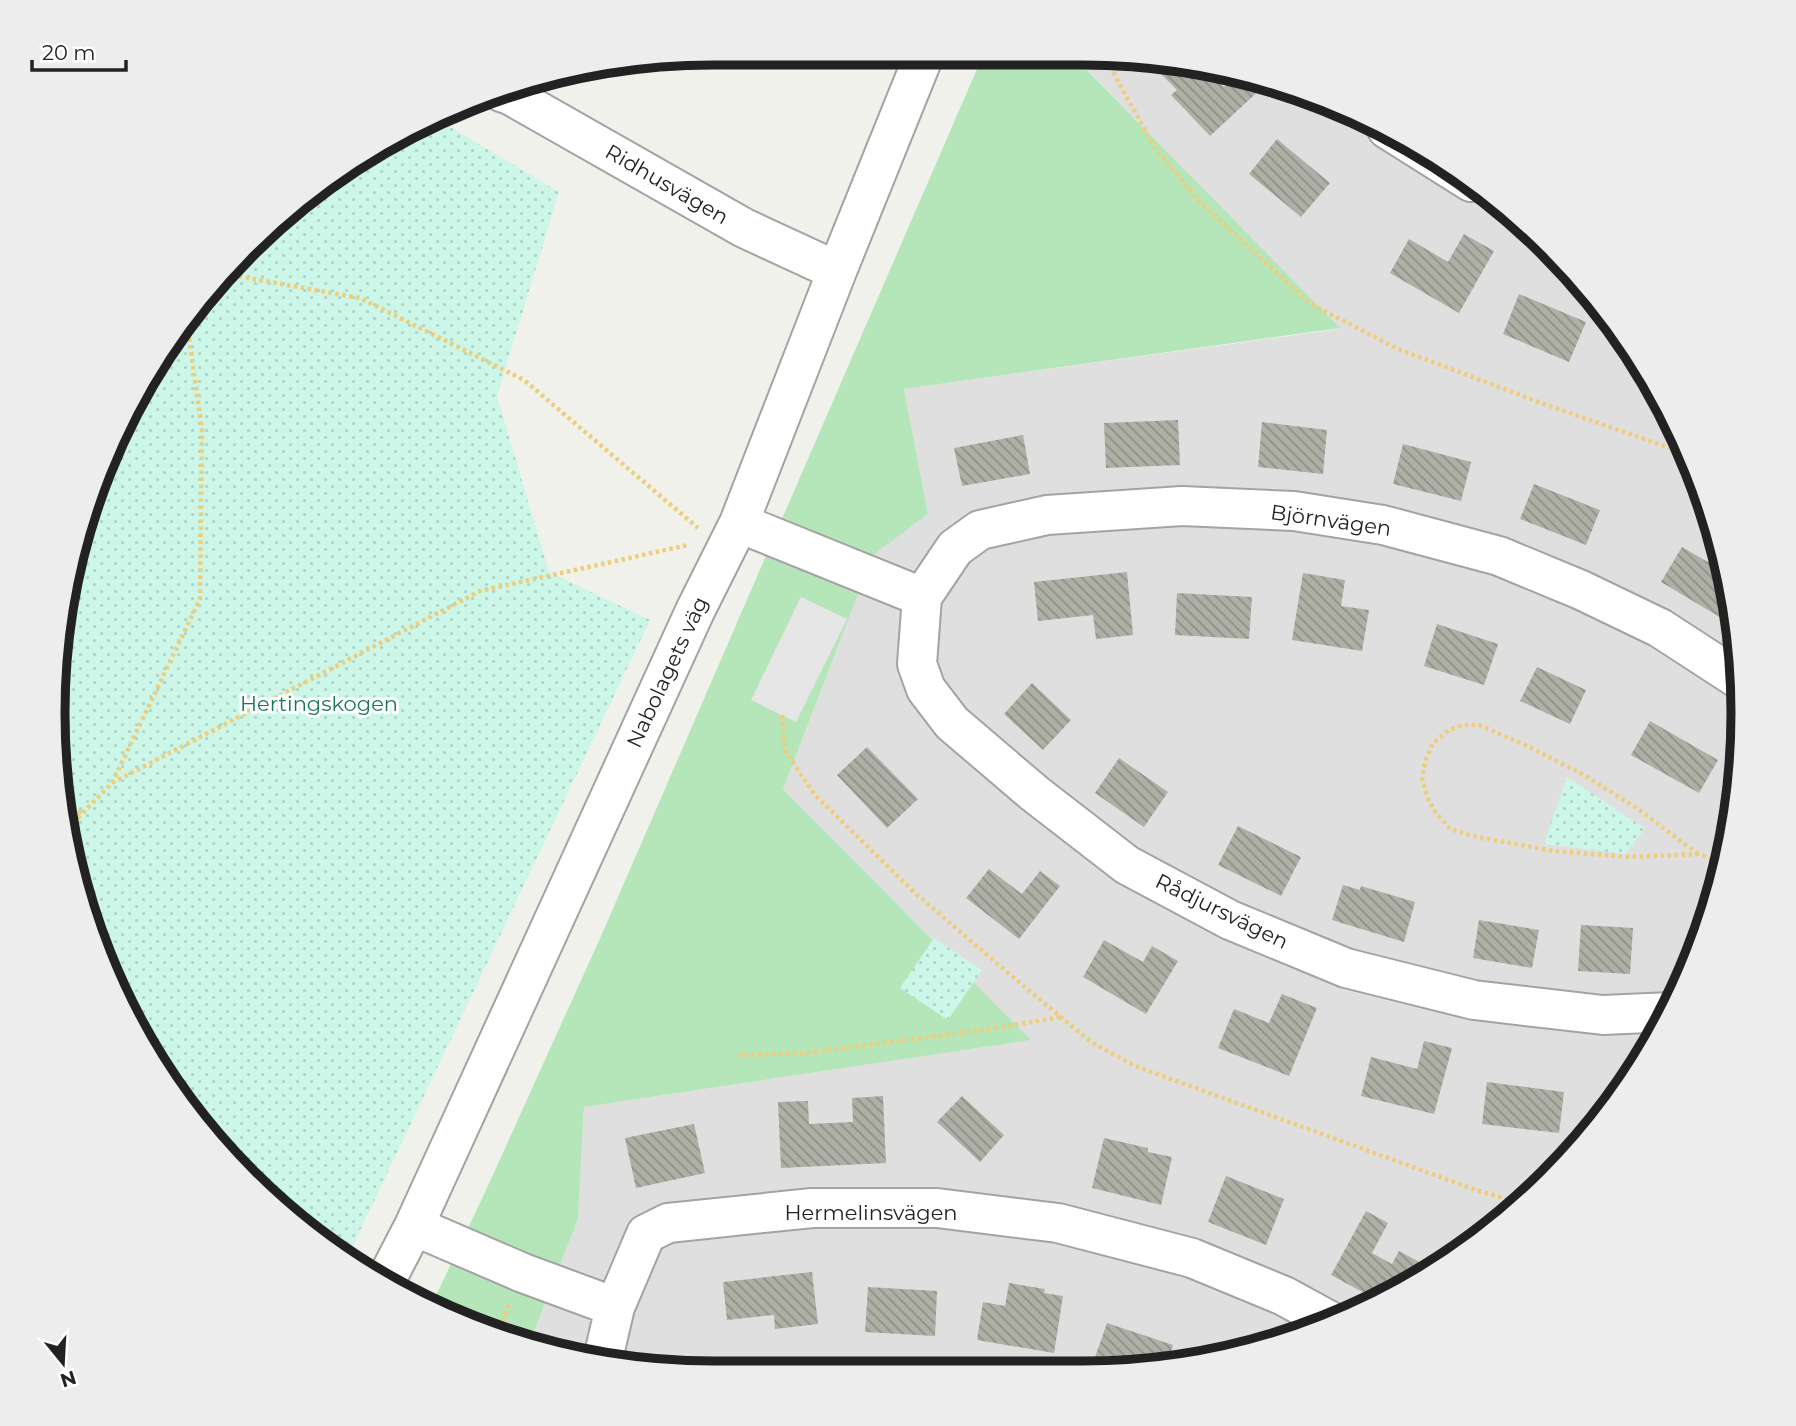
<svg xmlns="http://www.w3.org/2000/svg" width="1796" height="1426" font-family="Montserrat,sans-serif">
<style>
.residential{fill:#e0dfdf}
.grass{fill:#b5e6ba}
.park{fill:url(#park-dots)}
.parking{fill:#e6e6e6}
.building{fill:url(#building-back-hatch)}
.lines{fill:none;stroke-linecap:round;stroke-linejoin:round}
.minor-casing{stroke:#a3a3a3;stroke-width:42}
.path{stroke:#eecd7d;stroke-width:4.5;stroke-dasharray:3.5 3.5;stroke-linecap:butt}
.minor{stroke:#fff;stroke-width:38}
.labels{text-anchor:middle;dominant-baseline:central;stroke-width:6;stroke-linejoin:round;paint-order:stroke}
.street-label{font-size:21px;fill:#222;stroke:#fff}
.park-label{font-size:21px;fill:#167a5a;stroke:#fff}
.rim{fill:none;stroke:#222;stroke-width:9}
</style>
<defs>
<pattern id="park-dots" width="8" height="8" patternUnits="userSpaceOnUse" patternTransform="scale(1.75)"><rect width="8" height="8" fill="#ccf6e8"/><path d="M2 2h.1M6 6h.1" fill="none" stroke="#afd3c7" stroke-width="1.8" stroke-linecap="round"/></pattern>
<pattern id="building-back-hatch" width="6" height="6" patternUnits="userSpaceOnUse" patternTransform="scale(1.75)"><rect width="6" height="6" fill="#afb0a5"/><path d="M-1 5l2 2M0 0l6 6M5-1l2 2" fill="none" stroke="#8e8f86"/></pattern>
</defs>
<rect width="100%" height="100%" fill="#eff1ea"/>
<path class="residential" d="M1091 54H1126L1296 88 1414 141 1518 216 1655 383 1709 501 1738 627 1742 757 1721 884 1675 1005 1607 1115 1518 1210 1413 1285 1254 1351 1127 1372 713 1373 585 1361 529 1344 578 1219 584 1107 1030 1040 783 789 873 554 928 514 904 389 1339 329 1082 64Z"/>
<path class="grass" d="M984 53 1091 54 1082 65 1340 328 904 389 928 514 873 555 783 789 1031 1040 584 1107 578 1219 529 1344 460 1323 431 1306 487 1188 602 934Z"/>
<path class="park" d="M434 120 442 122 559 192 497 396 549 572 650 620 347 1258 311 1237 216 1148 141 1043 75 884 53 713 75 542 141 382 246 246 383 141Z
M1567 777 1645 828 1626 854 1544 844Z
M934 938 982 970 948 1020 900 988Z"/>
<path class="parking" d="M801 597 847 619 796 722 751 700Z"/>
<path class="building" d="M1162 61 1209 70 1224 87 1236 76 1261 81 1265 85 1210 136 1171 95 1177 90 1155 68Z
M1277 139 1330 183 1301 217 1249 174Z
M1464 234 1494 251 1459 313 1390 273 1409 239 1448 262Z
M1519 294 1586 322 1569 362 1503 334Z
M1178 420 1180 465 1106 468 1104 423Z
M1262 422 1327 430 1323 474 1258 467Z
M1023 435 1030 474 962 486 954 448Z
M1403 444 1471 462 1461 501 1393 484Z
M1534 484 1600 510 1586 545 1520 519Z
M1682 547 1725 572 1732 603 1723 619 1661 582Z
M1127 572 1133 635 1096 639 1093 615 1038 621 1034 582Z
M1303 573 1345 580 1341 606 1369 610 1362 651 1292 640Z
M1177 593 1252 597 1249 639 1175 635Z
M1437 624 1498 644 1484 685 1424 666Z
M1537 667 1586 690 1570 724 1520 701Z
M1032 683 1071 720 1043 750 1004 714Z
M1650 721 1718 760 1699 793 1631 755Z
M867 747 918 799 887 828 837 775Z
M1119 758 1168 792 1144 827 1095 793Z
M1238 826 1301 857 1281 896 1218 865Z
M989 869 1022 894 1040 871 1060 886 1019 939 966 898Z
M1343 885 1360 890 1361 886 1415 902 1404 942 1332 920Z
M1479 920 1539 930 1532 968 1473 958Z
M1581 925 1633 928 1630 974 1578 971Z
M1104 940 1143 962 1152 946 1178 961 1146 1014 1083 977Z
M1282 994 1317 1008 1289 1076 1218 1048 1234 1009 1269 1023Z
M1424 1041 1452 1048 1434 1114 1361 1096 1371 1057 1417 1069Z
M1487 1082 1564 1092 1559 1133 1482 1124Z
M883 1096 886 1163 781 1168 778 1102 808 1101 809 1124 853 1122 852 1098Z
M962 1096 1004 1135 980 1162 937 1122Z
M694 1124 705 1173 636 1188 625 1138Z
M1104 1138 1148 1148V1152L1172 1157 1161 1205 1092 1188Z
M1226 1176 1284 1199 1266 1245 1208 1222Z
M1366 1211 1388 1223 1372 1253 1392 1264 1399 1251 1434 1270 1413 1285 1377 1300 1331 1275Z
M812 1272 818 1324 775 1329 774 1315 727 1320 723 1282Z
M1009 1283 1045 1289 1044 1293 1063 1296 1054 1353 977 1340 983 1302 1005 1306Z
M868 1287 937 1291 935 1336 865 1332Z
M1107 1323 1173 1345 1166 1365 1120 1372 1093 1363Z"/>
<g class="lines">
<defs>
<path id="minor" d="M501 92 510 95 744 228 837 271
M1387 129 1471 182
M739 523 922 597
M1671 1012 1603 1015 1474 1000 1346 968 1230 920 1127 865 1034 793 952 723 926 689 917 664 922 597 955 548 980 530 1047 515 1182 506 1294 511 1383 525 1499 556 1581 590 1660 628 1740 680
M414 1226 523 1273 615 1307
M386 1280 414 1226 695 611 739 523 837 271 925 53
M602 1363 615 1307 646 1234 668 1223 812 1208H937L1058 1223 1192 1258 1284 1296 1328 1320"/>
</defs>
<use href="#minor" class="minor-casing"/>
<path class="path" d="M1103 54 1155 148 1199 201 1309 303 1398 349 1544 404 1687 454
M225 274 360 298 524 380 698 528
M782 715 785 751 815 795 915 893 1014 978 1091 1042 1135 1066 1476 1190 1524 1204
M112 783 480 591 688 545
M65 806 83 813
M68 828 112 783 200 599 202 430 187 323
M1698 854 1638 809 1584 775 1525 745 1479 725H1463L1449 730 1433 743 1426 759 1422 778 1428 799 1436 813 1450 829 1477 837 1554 851 1629 857 1698 854 1724 863
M737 1055 805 1053 983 1030 1061 1017
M497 1334 510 1303"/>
<use href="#minor" class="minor"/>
</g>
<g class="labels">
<g class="street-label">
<text transform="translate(667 184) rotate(30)">Ridhusvägen</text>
<text transform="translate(1331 520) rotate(8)">Björnvägen</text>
<text transform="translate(667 672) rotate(-65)">Nabolagets väg</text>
<text transform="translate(1222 911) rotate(26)">Rådjursvägen</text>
<text x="871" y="1212">Hermelinsvägen</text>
</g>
<g class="park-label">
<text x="319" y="703">Hertingskogen</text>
</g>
</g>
<path d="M0 0H1796V1426H0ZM713 65H1083A648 648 0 0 1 1731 713V713A648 648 0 0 1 1083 1361H713A648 648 0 0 1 65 713V713A648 648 0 0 1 713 65Z" fill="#ededed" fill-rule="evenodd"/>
<path class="rim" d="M713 65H1083A648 648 0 0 1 1731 713V713A648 648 0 0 1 1083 1361H713A648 648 0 0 1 65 713V713A648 648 0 0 1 713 65Z"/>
<g transform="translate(63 1363) rotate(162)" stroke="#ffffff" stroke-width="5" paint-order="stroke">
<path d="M0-5L12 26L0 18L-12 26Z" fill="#222222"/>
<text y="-10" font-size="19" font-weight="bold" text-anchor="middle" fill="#222222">N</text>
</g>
<path d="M32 60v10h94v-10" fill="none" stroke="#222222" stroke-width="3.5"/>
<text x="42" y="60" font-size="21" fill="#222222" stroke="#ffffff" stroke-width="5" paint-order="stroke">20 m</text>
</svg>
